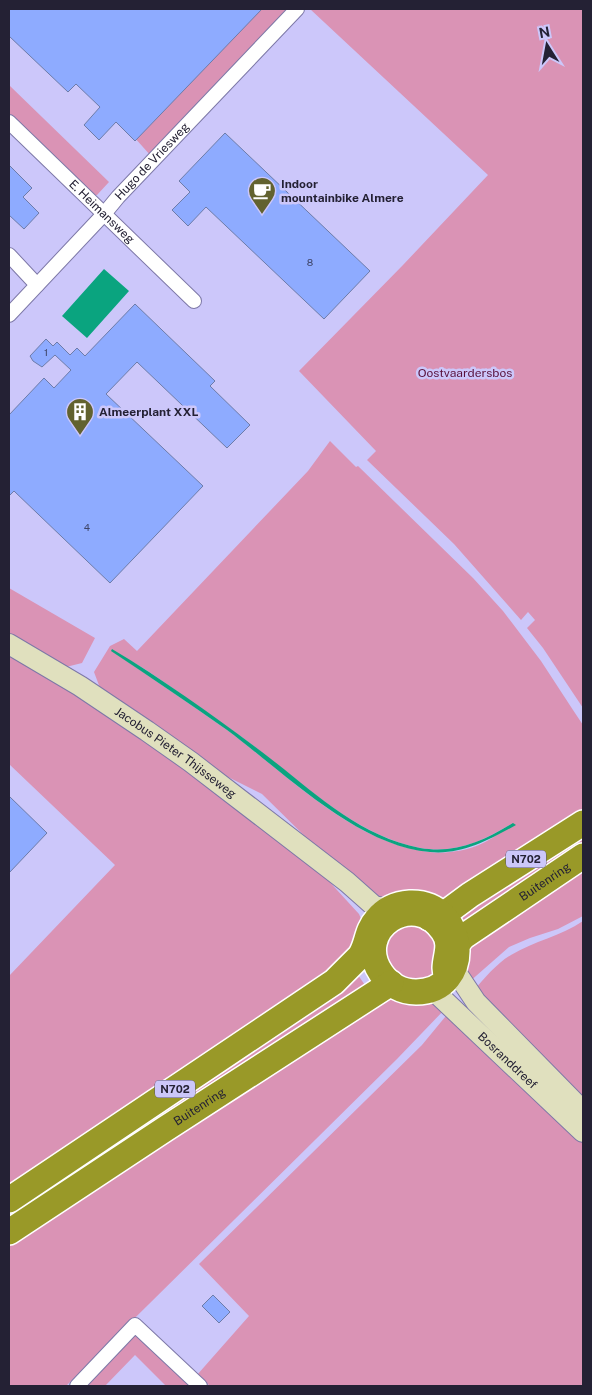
<svg xmlns="http://www.w3.org/2000/svg" width="592" height="1395" font-family="'Public Sans',sans-serif">
<style>
.green{fill:#da93b5;fill-rule:evenodd}
.water{fill:#0aa47f}
.building{fill:#8eabff;stroke:#6d7ca9}
.lines{fill:none;stroke-linecap:round;stroke-linejoin:round}
.street-casing{stroke:#7d78a7;stroke-width:16}
.secondary-casing{stroke:#7d78a7;stroke-width:22}
.highway-casing{stroke:#fff;stroke-width:28}
.street{stroke:#fff;stroke-width:14}
.secondary{stroke:#e0e0be;stroke-width:20}
.highway{stroke:#999928;stroke-width:25}
.labels{text-anchor:middle;dominant-baseline:central;stroke-width:5;stroke-linejoin:round;paint-order:stroke}
.number-label{font-size:10px;fill:#3e4467}
.shield{fill:#ccc7fa;stroke:#56536f;stroke-width:1}
.shield-label{font-size:11px;font-weight:bold;fill:#242134}
.street-label{font-size:12px;fill:#242134;stroke:#ccc7fa}
.poi-label{font-size:12px;font-weight:bold;fill:#242134;stroke:#ccc7fa;text-anchor:start}
.park-label{font-size:12px;fill:#580f3a;stroke:#ccc7fa}
</style>
<rect width="100%" height="100%" fill="#ccc7fa"/>
<path class="green" d="M257 9H293L151 156 134 137Z
M310 9H583V708L543 648 527 628 535 620 528 612 521 620 454 544 367 460 376 451 299 371 403 265 488 175Z
M9 85 109 182 97 195H91L9 116Z
M330 441 356 467 358 466 473 578 503 611 541 661 573 710 583 725V815L447 898 431 900 379 898 330 861 262 794 216 771 100 688 94 672 110 646 124 639 137 651 308 471ZM112 651C144 666 172 688 201 708 222 724 245 738 265 755 312 791 359 836 420 848 456 854 483 841 513 823 503 830 492 839 481 844 466 851 445 854 429 852 352 843 287 774 227 730 189 703 150 677 112 651Z
M9 588 95 638 82 663 66 667 9 633Z
M9 652 88 699 213 788 326 878 359 914 362 921 355 953 9 1188V976L115 865 9 764Z
M583 829V849L463 930 451 914Z
M583 865V916L558 929 530 938 509 947 468 983 464 962 467 945Z
M583 921V1106L474 990C485 978 497 963 511 955 534 941 561 936 583 921Z
M410 924 422 927 434 940 437 948 433 963V975C407 989 382 971 387 942 388 939 389 934 392 932 397 928 405 926 410 924Z
M358 975 369 991 136 1136 130 1125Z
M376 997 430 999 446 1008 397 1059 66 1386H9V1240Z
M450 1011 536 1100 583 1142V1386H210L197 1375 249 1316 199 1264 422 1045Z
M136 1335 195 1386H166L135 1355 105 1386H79L129 1336Z"/>
<path class="water" d="M104 269 129 291 87 338 62 316Z
M112 649C164 680 214 716 262 752 311 789 357 836 420 848 456 854 484 841 513 823L516 825C489 840 462 855 430 852 357 846 285 773 227 730 189 703 150 677 111 651Z"/>
<path class="building" d="M9 9H262L135 141 116 122 99 140 84 125 100 107 76 84 68 92 9 36Z
M225 133 370 271 324 319 206 207 188 226 172 210 190 192 179 181Z
M9 165 32 188 23 197 39 213 24 229 9 215Z
M135 304 215 381 210 386 250 425 227 448 137 362 106 394 203 486 110 583 14 491 9 496V415L44 378 54 388 71 370 55 355 42 367 33 361 30 356 46 339 53 346 57 342 70 355 77 348 85 356Z
M9 796 47 833 9 873Z
M213 1295 230 1312 219 1323 202 1306Z"/>
<g class="lines">
<defs>
<g id="street">
<path id="s1" d="M9 122 194 301"/>
<path d="M9 255 37 285"/>
<path id="s2" d="M9 315 104 214 118 197 297 9"/>
<path d="M77 1386 135 1325 200 1386"/>
</g>
<g id="secondary">
<path id="s3" d="M9 644 80 686 147 731 191 762 347 882 374 906 388 909"/>
<path d="M455 966 456 972 476 1002 583 1111"/>
<path id="s4" d="M432 989 583 1132"/>
</g>
<g id="highway">
<path d="M429 918H437L443 915 470 895 583 823"/>
<path id="s5" d="M457 944 463 937 583 856"/>
<path d="M9 1200 334 982 360 956C368 944 366 931 377 919 385 909 397 904 410 903 468 901 475 992 416 992 402 992 389 985 381 973 352 930 414 888 443 931 455 948 440 962 447 978"/>
<path id="s6" d="M9 1232 165 1129 391 983"/>
</g>
</defs>
<use href="#street" class="street-casing"/>
<use href="#secondary" class="secondary-casing"/>
<use href="#highway" class="highway-casing"/>
<use href="#street" class="street"/>
<use href="#secondary" class="secondary"/>
<use href="#highway" class="highway"/>
</g>
<defs>
<symbol id="cafe-pin" viewBox="-11 -11 22 30"><path d="M0 17L-7.5 6A9.5 9.5 0 1 1 7.5 6Z" fill="#62622f" stroke="#ccc7fa"/><path d="M-5.5-4.5H6V0H3Q3 3.5 0 3.5H-2.5Q-5.5 3.5-5.5 0ZM3-3.2v2h1.7v-2ZM-6 4.5H4V6H-6Z" fill="#fff"/></symbol>
<symbol id="building-pin" viewBox="-11 -11 22 30"><path d="M0 17L-7.5 6A9.5 9.5 0 1 1 7.5 6Z" fill="#62622f" stroke="#ccc7fa"/><path d="M-4-6H4V6H1V3H-1V6H-4ZM-2.5-4.3h1.7v1.8h-1.7ZM.8-4.3h1.7v1.8H.8ZM-2.5-1h1.7V.8h-1.7ZM.8-1h1.7V.8H.8Z" fill="#fff"/></symbol>
</defs>
<g fill-rule="evenodd">
<use href="#cafe-pin" x="246" y="175" width="32" height="43"/>
<use href="#building-pin" x="64" y="396" width="32" height="43"/>
</g>
<g class="labels">
<g class="number-label">
<text x="310" y="262">8</text>
<text x="46" y="352">1</text>
<text x="87" y="527">4</text>
</g>
<g class="shield">
<rect x="506" y="850.5" width="40" height="17" rx="4"/>
<rect x="155" y="1080.5" width="40" height="17" rx="4"/>
</g>
<g class="shield-label">
<text x="526" y="859">N702</text>
<text x="175" y="1089">N702</text>
</g>
<g class="street-label">
<text stroke="none"><textPath href="#s2" startOffset="210">Hugo de Vriesweg</textPath></text>
<text stroke="none"><textPath href="#s1" startOffset="129">E. Heimansweg</textPath></text>
<text stroke="none"><textPath href="#s3" startOffset="199">Jacobus Pieter Thijsseweg</textPath></text>
<text stroke="none"><textPath href="#s5" startOffset="108">Buitenring</textPath></text>
<text stroke="none"><textPath href="#s4" startOffset="104">Bosranddreef</textPath></text>
<text stroke="none"><textPath href="#s6" startOffset="228">Buitenring</textPath></text>
</g>
<g class="poi-label">
<text x="281" y="184">Indoor<tspan x="281" dy="14">mountainbike Almere</tspan></text>
<text x="99" y="412">Almeerplant XXL</text>
</g>
<g class="park-label">
<text x="465" y="373">Oostvaardersbos</text>
</g>
</g>
<rect width="592" height="1395" fill="none" stroke="#242134" stroke-width="20"/>
<g transform="translate(547 45) rotate(349)" stroke="#ccc7fa" stroke-width="4" paint-order="stroke">
<path d="M0-4L9 19L0 12L-9 19Z" fill="#242134"/>
<text y="-8" font-size="14" font-weight="bold" text-anchor="middle" fill="#242134">N</text>
</g>
</svg>
